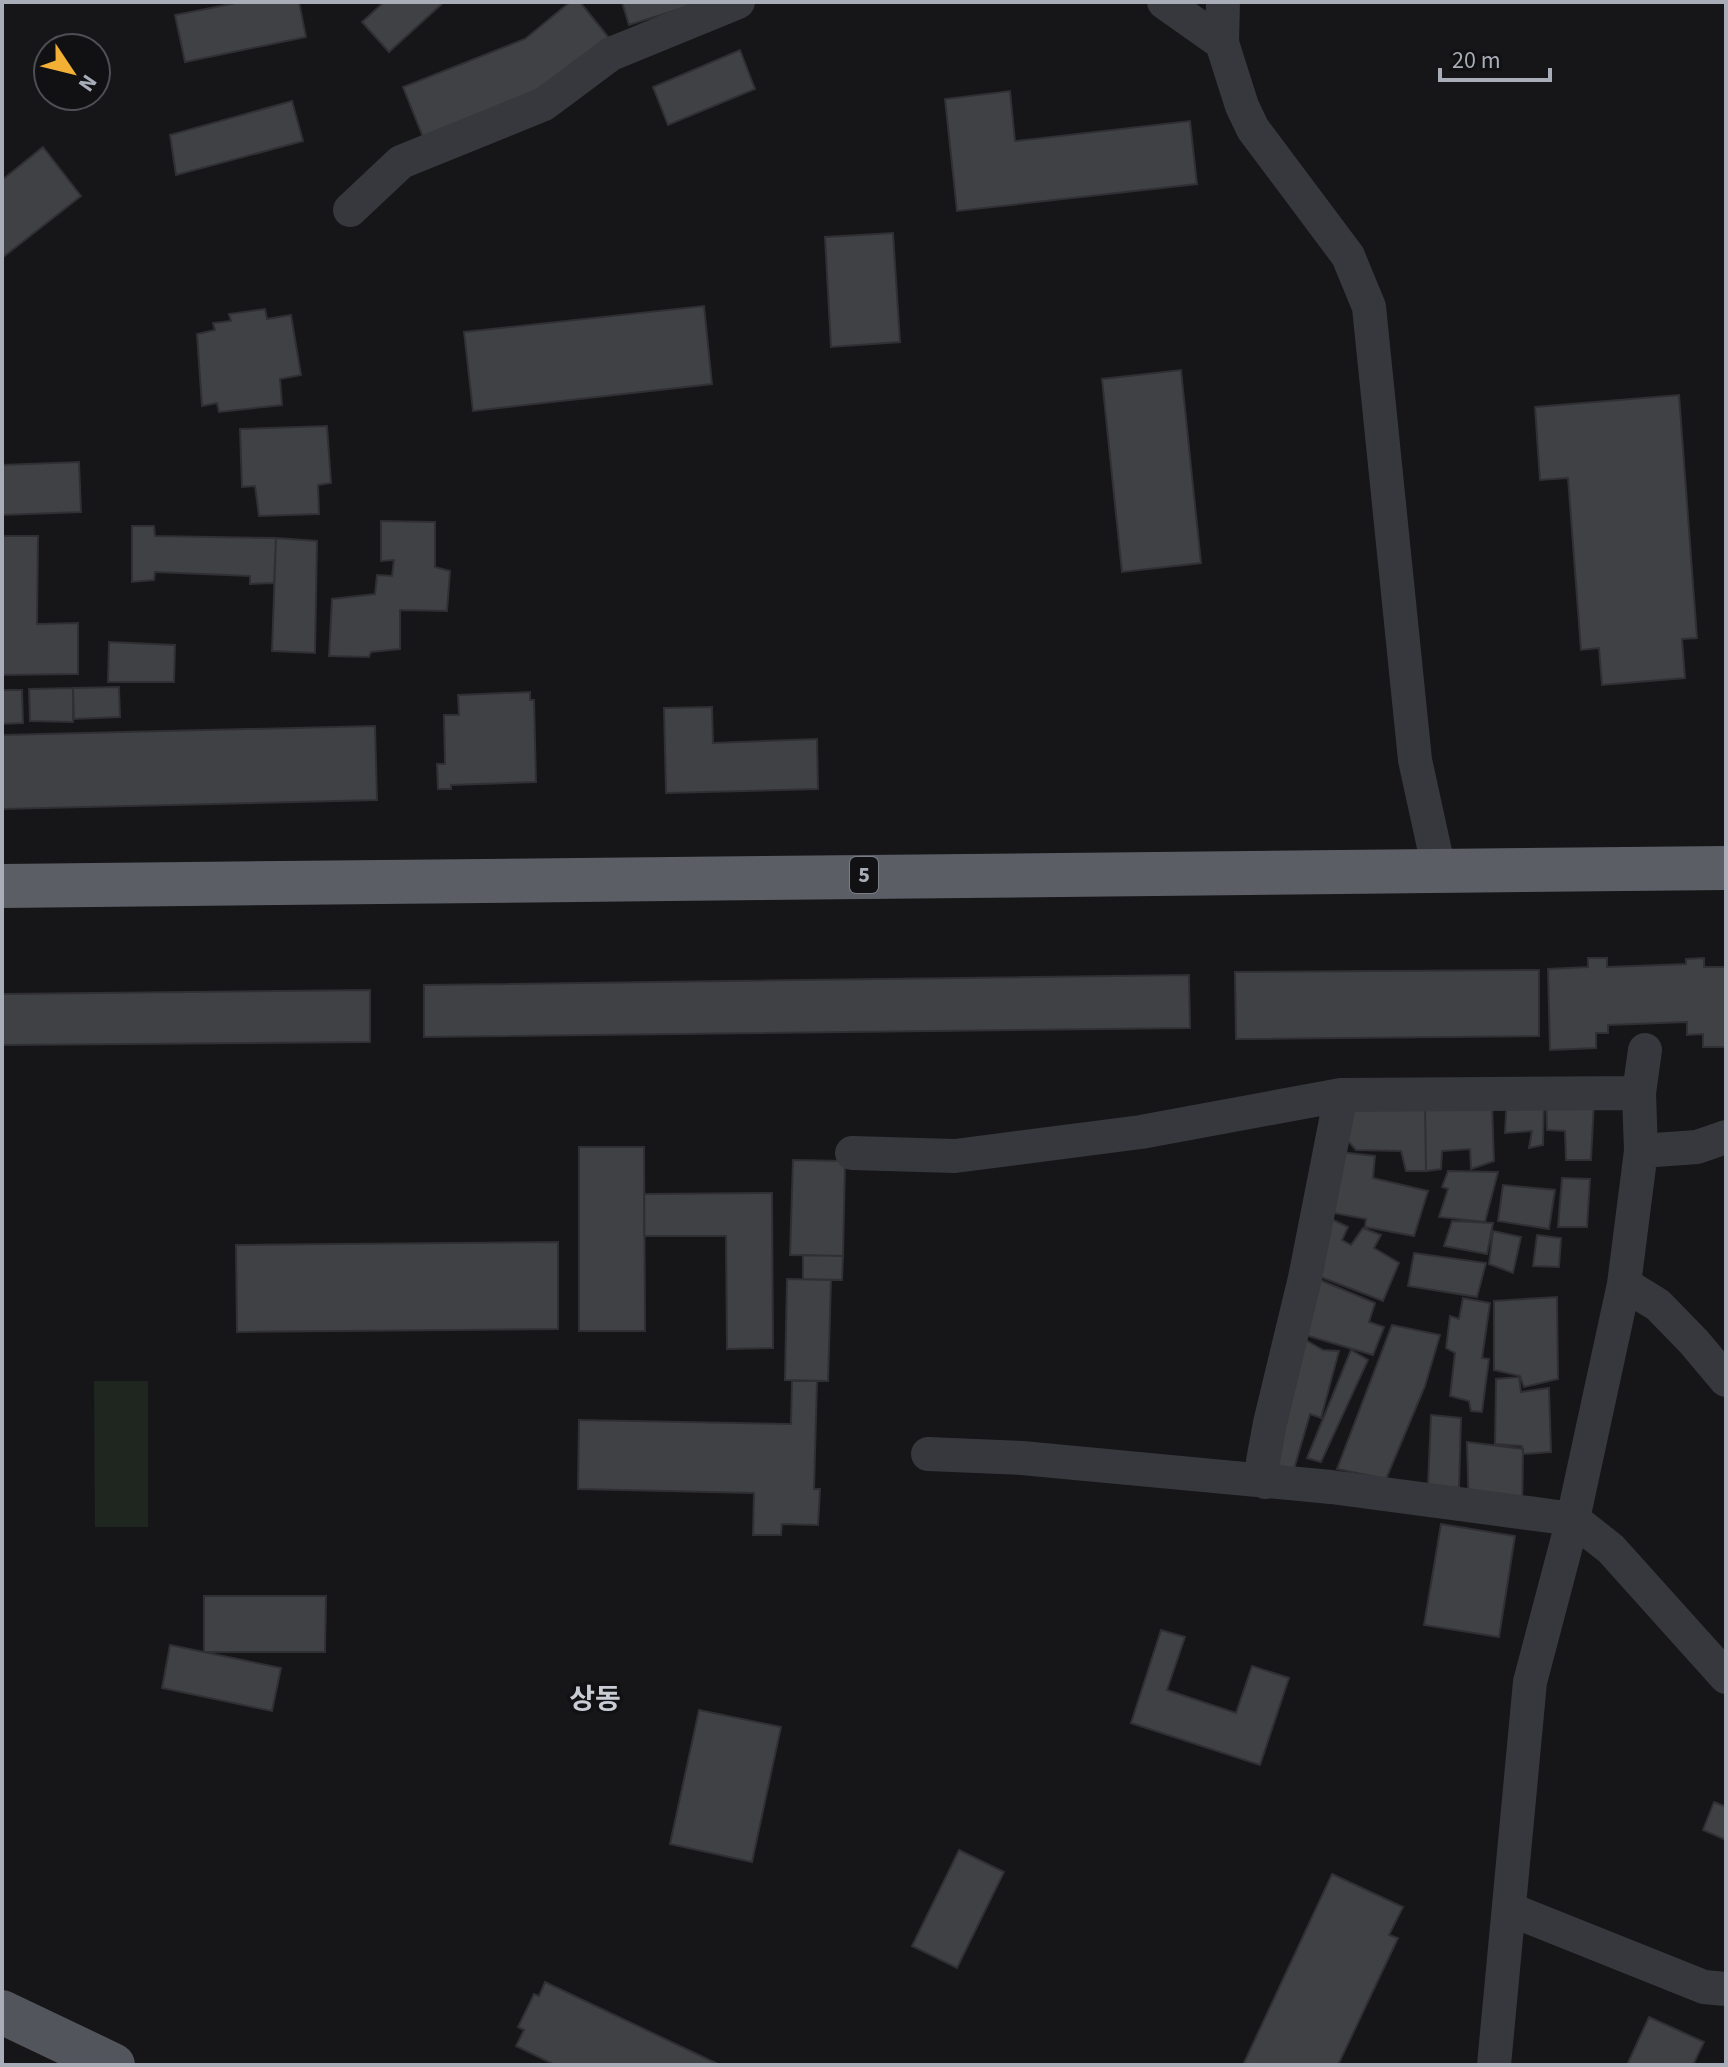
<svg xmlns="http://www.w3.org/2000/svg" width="1728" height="2067" font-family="'Source Sans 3','Noto Sans KR',sans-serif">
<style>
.green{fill:#1e261f}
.building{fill:#404145;stroke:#303034;stroke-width:2}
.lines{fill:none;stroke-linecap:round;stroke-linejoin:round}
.minor{stroke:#37383d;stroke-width:34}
.primary{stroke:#53555c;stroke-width:44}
.trunk{stroke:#5b5e65;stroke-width:44}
.labels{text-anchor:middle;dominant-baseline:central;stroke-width:7;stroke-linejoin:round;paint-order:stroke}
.shield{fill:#111113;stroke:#7b7e86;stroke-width:2}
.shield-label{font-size:22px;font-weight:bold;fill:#a8adb8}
.quarter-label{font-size:28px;font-weight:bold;fill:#c9ccd4;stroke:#111113}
</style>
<rect width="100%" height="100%" fill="#161618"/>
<path class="green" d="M94 1381H148V1527H95Z"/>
<path class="building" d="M241 2H299L306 37 185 62 175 15Z
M384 2H444L389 52 362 22Z
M570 2H580L614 44 563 86 423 137 403 87 525 39Z
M622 2H702L629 25Z
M740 50 755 89 668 125 653 87Z
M1010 91 1015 141 1190 121 1197 184 957 211 945 99Z
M292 101 303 141 176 175 170 135Z
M43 147 81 196 2 258V180Z
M893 233 900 342 831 347 825 237Z
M704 306 712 384 473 411 464 332Z
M265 309 267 319 291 315 301 375 280 379 282 405 219 412 217 403 202 406 197 334 215 330 213 323 231 321 229 314Z
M1181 370 1201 563 1122 572 1102 379Z
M1679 395 1697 638 1682 639 1685 678 1602 685 1599 648 1581 650 1568 478 1540 480 1535 407Z
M327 426 331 483 318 485 319 514 259 516 255 486 242 487 240 429Z
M79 462 81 512 2 515V465Z
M381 521 435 522V567L450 571 447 611 400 610V649L371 652 369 657 329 656 332 599 375 594 377 575 392 576 394 560 381 561Z
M132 526H154L155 536 276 538 274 583 250 584V576L155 572 154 580 132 582Z
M2 536H38L37 624 78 623V674L2 675Z
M276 538 317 541 315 653 272 651Z
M109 642 175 645 174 682H108Z
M119 687 120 717 74 719 73 688Z
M73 688V722L30 721 29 689Z
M2 690H22L23 723 2 724Z
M530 692V700H534L536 782 451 785V789H438L437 764H445L444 715H459L458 695Z
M712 707 713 743 817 739 818 789 666 793 664 708Z
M375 726 377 800 2 809V735Z
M1588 958H1607V967L1686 964V959L1704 958V967H1726V1047H1703V1034L1687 1035V1022L1608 1025V1033H1596V1048L1550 1050 1548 969 1588 967Z
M1539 970V1036L1236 1039 1235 972Z
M1189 975 1190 1028 424 1037V985Z
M370 990V1042L2 1045V994Z
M1544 1094 1543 1145 1529 1148 1532 1131 1505 1133 1507 1096Z
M1546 1098 1594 1101 1591 1160H1566L1565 1131 1547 1130Z
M1492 1103 1494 1161 1471 1169 1470 1149 1442 1151 1441 1169 1426 1171 1425 1104Z
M1425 1104 1426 1171H1406L1401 1151 1356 1150 1348 1141 1345 1106Z
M579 1147H644L645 1331H579Z
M1331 1151 1375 1156 1373 1178 1428 1191 1414 1236 1365 1227 1366 1219 1328 1212Z
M793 1160 845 1161 843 1256 790 1255Z
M1448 1171 1498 1172 1485 1222 1439 1217 1448 1189 1442 1187Z
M1562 1178 1590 1179 1587 1227H1558Z
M1503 1185 1555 1190 1549 1229 1498 1221Z
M772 1193 773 1348 727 1349 726 1236H644V1194Z
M1325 1216 1348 1227 1342 1240 1351 1245 1363 1228 1381 1235 1374 1248 1399 1263 1383 1301 1313 1274Z
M1452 1221 1493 1223 1487 1254 1444 1246Z
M1493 1231 1521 1237 1513 1273 1489 1264Z
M1537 1235 1561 1238 1559 1267 1533 1266Z
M558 1242V1329L237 1332 236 1245Z
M1414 1253 1486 1263 1477 1297 1408 1286Z
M803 1255 843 1256 842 1280 803 1279Z
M1313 1277 1375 1303 1369 1322 1384 1327 1373 1355 1295 1332Z
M787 1279 831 1280 828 1381 785 1380Z
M1557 1297 1558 1379 1524 1387 1520 1376 1494 1370V1301Z
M1463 1298 1490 1303 1482 1358 1489 1359 1482 1412 1471 1411 1469 1401 1450 1396 1455 1353 1446 1348 1450 1316 1459 1319Z
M1392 1325 1440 1335 1425 1386 1386 1479 1337 1469Z
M1297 1335 1323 1350 1339 1351 1321 1418 1310 1414 1292 1476 1265 1462Z
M1351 1350 1368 1360 1321 1462 1307 1458Z
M1519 1377 1521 1392 1549 1388 1551 1452 1523 1454 1522 1446 1495 1444 1496 1379Z
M792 1381H817L814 1489H820L818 1525 782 1524 781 1535H753L754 1493 578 1489 579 1420 791 1424Z
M1431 1415 1461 1418 1459 1488 1428 1485Z
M1467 1442 1523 1449 1522 1522 1469 1519Z
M1441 1524 1515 1536 1499 1637 1424 1625Z
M204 1596H326L325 1652H204Z
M1161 1630 1185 1637 1167 1690 1236 1713 1252 1666 1289 1678 1260 1765 1131 1723Z
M170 1645 281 1668 272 1711 162 1688Z
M699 1710 781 1727 752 1862 670 1844Z
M1714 1802 1726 1807V1840L1703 1830Z
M959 1850 1004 1872 957 1968 912 1946Z
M1332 1874 1403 1907 1389 1935 1398 1938 1338 2065H1243Z
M545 1982 720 2065H555L516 2046 524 2030 518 2027 534 1994 539 1996Z
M1649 2017 1704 2042 1693 2065H1627Z"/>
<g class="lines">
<path class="minor" d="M1164 2 1222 43 1242 106 1253 129 1348 256 1369 307 1415 760 1439 870
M1222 43 1223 2
M350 210 401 162 544 104 611 54 738 2
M1641 1151 1697 1147 1726 1137
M852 1153 955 1156 1141 1132 1341 1095 1639 1093
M1624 1284 1658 1305 1694 1342 1726 1380
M928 1454 1022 1458 1331 1487 1573 1519 1611 1549 1726 1677
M1265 1482 1263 1461 1270 1423 1305 1278 1341 1095
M1509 1909 1704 1987 1726 1989
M1494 2065 1530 1682 1573 1519 1624 1284 1641 1151 1639 1093 1645 1050"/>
<path class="primary" d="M2 2012 113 2065"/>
<path class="trunk" d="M2 886 1726 868"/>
</g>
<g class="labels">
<rect class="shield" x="850" y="857" width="28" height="36" rx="6"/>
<g class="shield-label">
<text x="864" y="875">5</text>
</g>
<g class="quarter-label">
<text x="595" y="1699">상동</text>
</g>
</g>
<rect width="1728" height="2067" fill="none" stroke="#a8adb8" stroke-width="8"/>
<g transform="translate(72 72) rotate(125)"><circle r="38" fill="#111113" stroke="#4d4f55" stroke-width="2"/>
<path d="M0-6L14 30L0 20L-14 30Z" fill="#f2b134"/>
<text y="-12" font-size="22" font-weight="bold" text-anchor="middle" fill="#a8adb8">N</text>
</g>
<path d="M1440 68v12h110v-12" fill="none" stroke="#a8adb8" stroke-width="4"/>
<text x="1452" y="68" font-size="24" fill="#a8adb8" stroke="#111113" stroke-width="6" paint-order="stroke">20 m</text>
</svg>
